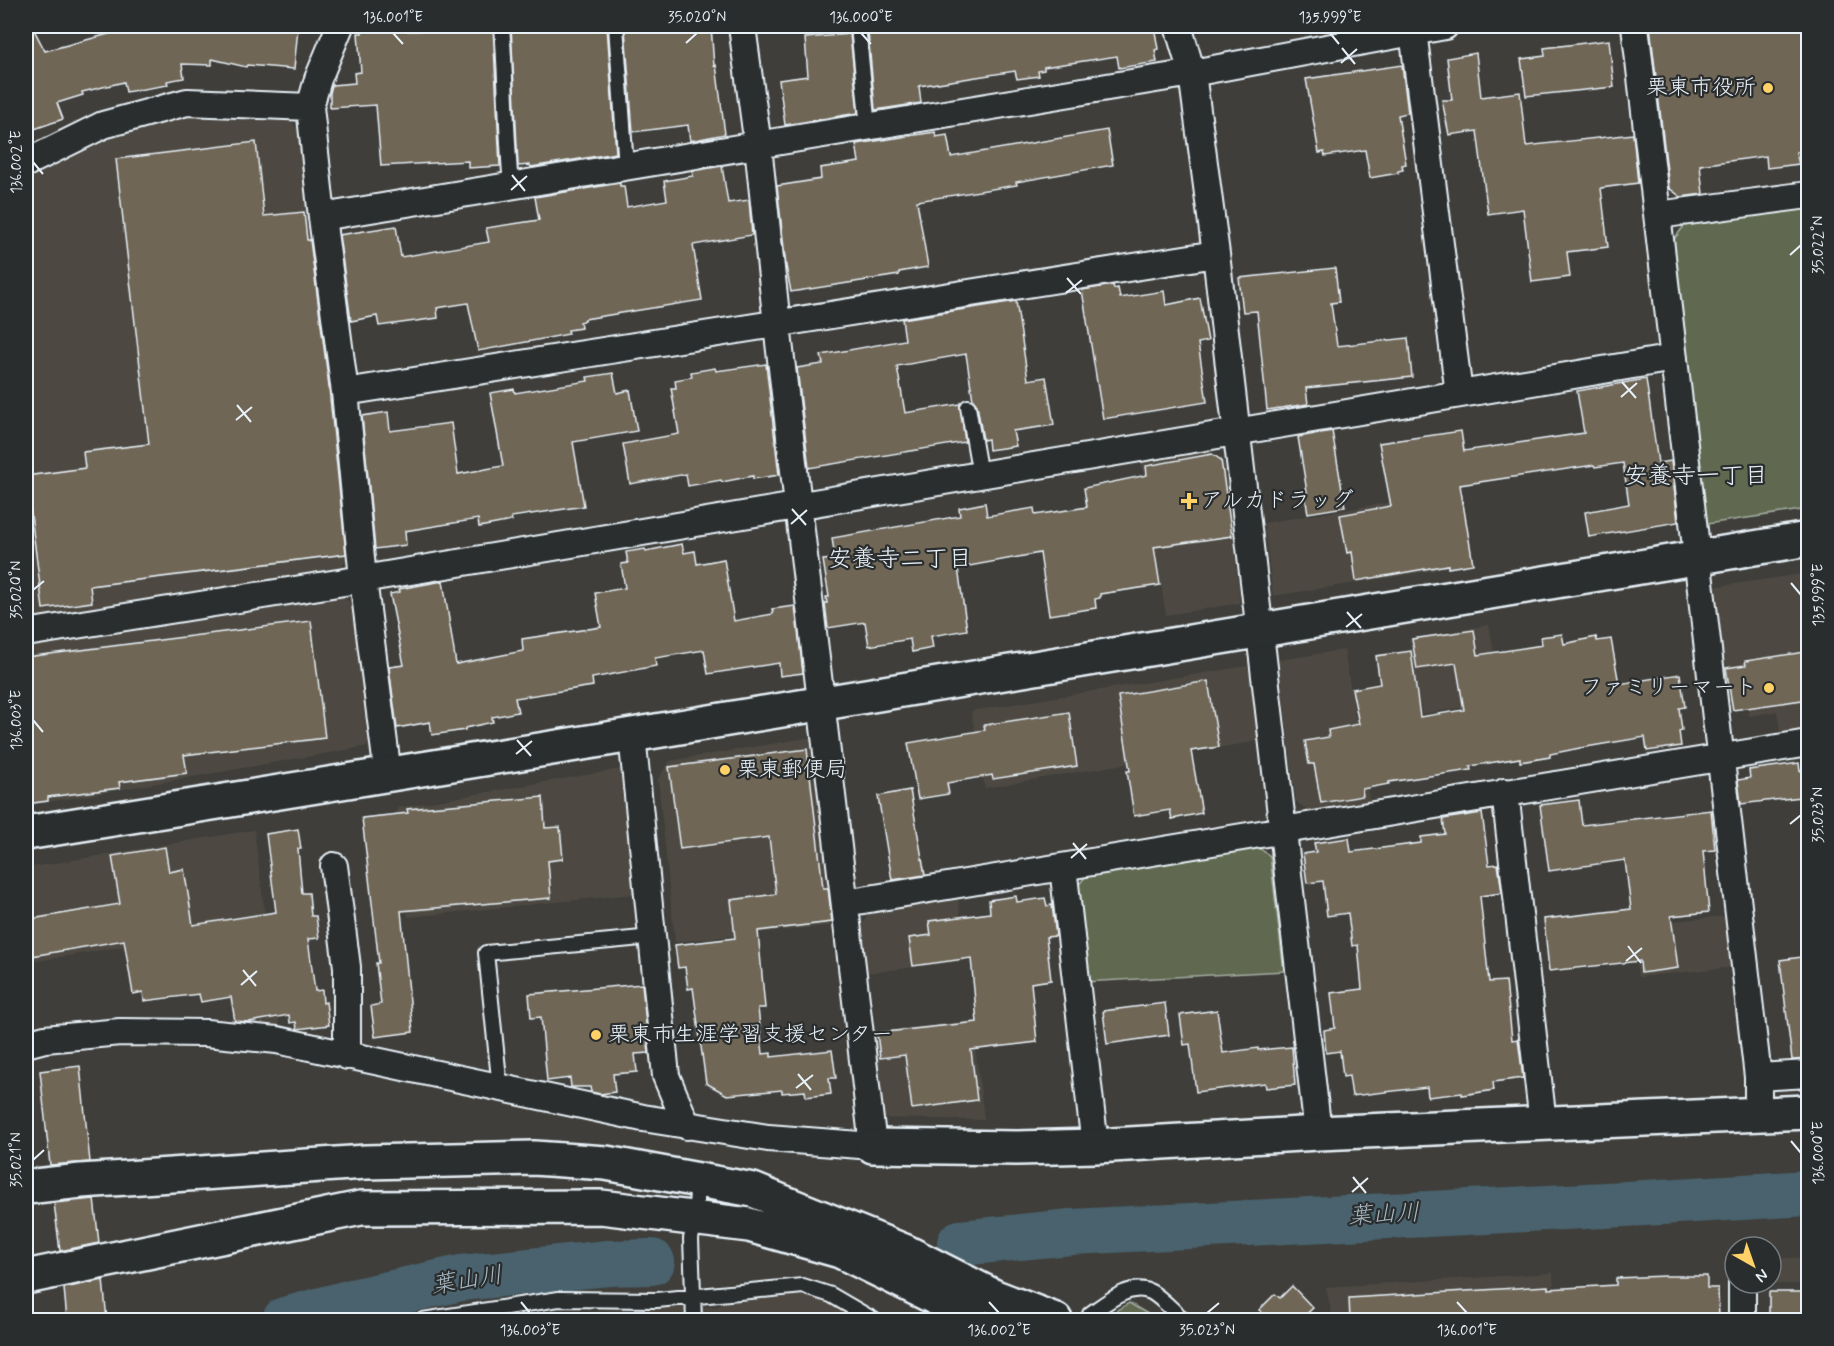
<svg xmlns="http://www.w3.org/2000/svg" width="1834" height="1346" font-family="Mynerve,'Klee One',sans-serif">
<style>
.built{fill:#4e4a43}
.green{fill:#61694f;stroke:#a4ada4;stroke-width:1.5}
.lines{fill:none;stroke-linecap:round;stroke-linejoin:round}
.river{stroke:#48626d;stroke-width:46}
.building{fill:#706657;stroke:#e8f1f8;stroke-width:1.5}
.lane-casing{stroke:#e8f1f8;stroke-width:18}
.street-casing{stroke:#e8f1f8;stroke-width:30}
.secondary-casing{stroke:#e8f1f8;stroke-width:38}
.highway-casing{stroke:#e8f1f8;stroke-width:38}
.lane{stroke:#2a2d2e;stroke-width:14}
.street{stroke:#2a2d2e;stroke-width:26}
.secondary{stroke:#2a2d2e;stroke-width:33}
.highway{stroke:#2a2d2e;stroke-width:33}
.ticks{fill:none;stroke:#e8f1f8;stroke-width:2}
.poi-dot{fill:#ffd166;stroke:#2a2d2e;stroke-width:2}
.labels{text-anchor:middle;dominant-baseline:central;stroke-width:4.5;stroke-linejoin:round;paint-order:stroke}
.poi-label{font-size:22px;fill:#e8f1f8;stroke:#2a2d2e;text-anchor:start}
.neighbourhood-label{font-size:24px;fill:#e8f1f8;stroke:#2a2d2e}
.water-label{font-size:24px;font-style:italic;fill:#a8b8c0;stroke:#2a2d2e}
.neatline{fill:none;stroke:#e8f1f8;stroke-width:2}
.ticks-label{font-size:15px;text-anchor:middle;fill:#e8f1f8}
</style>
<rect width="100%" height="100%" fill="#3f3e3a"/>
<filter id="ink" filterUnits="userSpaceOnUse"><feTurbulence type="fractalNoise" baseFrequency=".0167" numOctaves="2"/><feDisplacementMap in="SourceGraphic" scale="12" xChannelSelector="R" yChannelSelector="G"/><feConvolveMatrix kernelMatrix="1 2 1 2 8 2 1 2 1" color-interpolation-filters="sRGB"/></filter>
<g filter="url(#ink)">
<path class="built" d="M203 114 286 117 299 130 352 553 339 570 26 621V169L76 145 175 117Z
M1208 449 1224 461 1240 603 1166 615 1141 460Z
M1424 497 1436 570 1273 596 1264 523Z
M1808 573V731L1781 736 1777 711 1749 716 1748 708 1728 712 1714 587Z
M339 594 352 604 368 746 26 806V645Z
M1489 625 1503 701 1422 714 1409 639Z
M1344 650 1370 804 1311 814 1296 801 1279 660Z
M1248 666 1258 741 985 788 971 711Z
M813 737 836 925 675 942 658 779 670 761Z
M620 769 634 894 408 917 397 808Z
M254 830 280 1029 234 1024 218 930 32 962 26 924V868Z
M958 895 965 961 865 973 859 930 871 910Z
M1728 916 1733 967 1638 977 1631 925Z
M972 1021 984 1120 882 1118 873 1032Z
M1808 1257V1284H1753L1771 1283V1259Z
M1553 1273 1555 1320H1333L1326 1287Z
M804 1295 828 1300 854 1320H495L623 1309 717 1307 724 1303Z"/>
<path class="green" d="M1808 208V509L1707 524 1671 243 1684 226Z
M1255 845 1270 856 1284 971 1084 982 1073 892 1086 876Z
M1129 1303 1158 1320H1107L1111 1314Z"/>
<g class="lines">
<path class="river" d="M960 1243 1071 1232 1645 1203 1808 1193
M285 1320 352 1302 461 1278 608 1263 652 1262"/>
</g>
<path class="building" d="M26 26H32L45 51 116 32 152 26H238L259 30V26L298 28 294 69 247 65 246 67 212 59V65L182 64 184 78 167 81 168 85 126 92 124 82 82 92 83 95 57 103 63 119 26 132Z
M362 26H407L408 31 461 29V26H493L500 166 468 168V161L381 166 376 105 330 108V93L332 85 355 83 354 73 361 72 358 33H362Z
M511 26H607L616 153 531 167 530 165 518 166Z
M654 26H711L714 66 716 65 725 134 690 141 688 125 633 132 625 29Z
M876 26H1104L1105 31 1135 26H1154L1158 49 1155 50 1157 62 1119 68 1117 56 1044 67V70L1038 71 1039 76 1017 79 1015 71 919 86 921 103 875 110 868 32 876 31Z
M1650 26H1809V150L1796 152 1799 164 1767 168 1766 156 1700 165 1703 194 1681 197 1669 188Z
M850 34 858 113 785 125 779 80 808 76 805 38Z
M1609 40 1614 87 1526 96 1521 59 1545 56 1544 48Z
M1476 53 1481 97 1520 92 1526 146 1633 134 1638 183 1601 188 1608 247 1567 252 1570 277 1532 282 1523 209 1488 214 1477 131 1449 135 1442 100H1452L1447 58Z
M1402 65 1408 113 1398 115 1406 164 1402 165 1403 170 1398 171V173L1370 178 1365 150 1325 156 1324 152 1319 153 1306 79Z
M1107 130 1113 165 1016 182 1017 185 917 201 928 267 899 272V275L791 292 786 266 777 186 821 179 820 168 859 162 856 144 935 132 936 137 947 135 951 157Z
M256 142 264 216 304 212 307 240H310L328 378 346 554 90 586 92 602 43 609 26 476 85 468 83 452 149 444 116 159Z
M722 166 728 203 749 200 752 235 693 245 702 300 585 319V320L580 322 581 328 568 330 569 334 478 351 468 303 437 308 438 318 379 326 377 316 351 321 339 235 396 226 401 257 489 242 486 228 539 220 535 197 620 183V186H624L627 207 667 200 664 181 693 176 692 171Z
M1335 268 1339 302 1331 303 1337 346 1408 338 1412 377 1306 388 1308 404 1267 410 1257 311 1243 312 1239 278Z
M1113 285 1114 289 1118 288 1120 298 1164 291 1166 305 1200 298 1208 341 1198 343 1207 402 1103 419 1082 290Z
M1016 301 1028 380 1046 377 1054 425 1013 431 1016 446 989 450 988 439 983 440 977 405 973 400 966 354 897 366 905 413 960 404 965 442 809 468 797 368 823 364 821 355 905 340 902 319Z
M766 364 779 475 753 479V476L722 482 721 480 688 486 686 474 630 484 623 444 679 434 671 388H676L675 380 692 377 691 372 715 368 716 371Z
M613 373 617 393 630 390 637 431 573 442 584 506 511 517 512 521 479 527 478 519 405 531 406 545 375 549 362 416 388 412 390 431 451 423 458 474 503 466 490 393 514 389 515 393 588 381 587 377Z
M1646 379 1658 463 1671 461 1678 522 1589 537 1585 512 1629 504 1623 463 1595 467 1594 465 1460 485 1473 564 1448 568V565L1356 581 1352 552 1347 553 1340 515 1391 506 1379 443 1461 431 1464 451 1584 433 1577 391Z
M1332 431 1345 507 1308 513 1304 492H1307L1298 437Z
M1212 454 1221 460 1232 536 1154 547 1160 585 1100 594V598L1095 599 1096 608 1049 615 1040 553 958 568 967 630 931 636 933 648 912 652 910 639 869 646 865 622 828 628 825 603H827L826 597H829L823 560 835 559 832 538 960 516 959 508 985 503 987 516 1034 508 1035 515 1087 507 1084 488 1147 475 1146 466Z
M682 544 684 553 695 551 697 564 724 559 734 621 773 614 772 609 795 606 803 673 780 676 779 663 708 674 704 650 655 658 656 666 592 678 593 686 515 698 518 712 492 717 493 722 465 728V730L432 735 430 722 397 728 389 667 404 665 390 594 400 592 399 589 443 581 456 664 523 651 522 639 601 627 595 593 625 588 621 564 628 563 626 552 645 549 646 551Z
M311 621 325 738 184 755 187 773 119 782 120 788 48 797V801L26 804V657Z
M1474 630 1478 655 1542 645 1541 637 1562 634 1564 644 1596 637 1597 641 1611 639 1619 684 1680 674 1685 707 1679 708 1682 730 1679 731 1681 746 1647 751 1645 737 1580 748 1550 754V757L1520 762V758L1470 766 1471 770 1389 782V784L1362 789 1363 796 1321 803 1314 764H1309L1305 741 1329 737 1328 730 1359 724 1352 689 1380 684 1376 656 1411 651 1420 717 1464 710 1456 663 1417 669 1412 639Z
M1805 652 1809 678V699L1733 710 1726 668 1746 665 1745 661Z
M1208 681 1219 747 1191 751 1202 813 1172 819 1170 810 1134 816 1127 771H1130L1118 696Z
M1069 712 1077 766 993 779 992 775 947 783 949 794 918 799 908 743 985 730 984 725Z
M807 749 823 888H828L832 922 758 931 765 1008H758L763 1054 771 1053V1057L832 1050 836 1078H829L831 1094 806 1097 805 1091 782 1093V1090L727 1095 706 1083 693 988 688 989 685 967 678 968 675 945 735 938 731 900 776 894 769 837 680 849 669 767Z
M1799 763 1800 771 1809 770V796L1741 804 1738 780 1750 778 1749 770Z
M910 790 925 875 892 880 878 796Z
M543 797 545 828 560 827 563 859 548 861 551 898 401 911 413 1032 375 1037 371 1006 381 1004 376 963H379L362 818 408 813 407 809Z
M1579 800 1582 825 1711 810 1715 850 1703 851 1709 912 1671 916 1678 968 1641 973 1640 961 1549 971 1544 919 1631 909 1625 860 1549 871 1540 805Z
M1482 813 1489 865 1498 864 1502 893 1480 896 1489 982 1506 981 1512 1040 1518 1039 1523 1078 1493 1082 1494 1090 1462 1095V1093L1428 1097 1427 1087 1352 1096 1349 1076 1343 1077 1340 1051 1326 1053 1324 1030 1335 1028 1331 993 1362 989 1358 945 1352 946 1348 913 1327 916 1323 881 1307 883 1303 854 1316 852 1314 843 1349 838 1351 852 1421 843V837L1445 834 1443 819Z
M298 829 301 849H298L302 893H309L311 916H316L319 938 308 939 315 991 322 990 323 1003 326 1002 329 1025 297 1029 296 1022 290 1023 289 1015 249 1022 235 1021 231 997 201 1002 199 994 144 1001 143 992 133 994 124 940 26 957V920L120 904 112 856 165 847 169 872 184 869 193 925 276 912 266 834Z
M1016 896 1017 902 1045 898 1047 906 1052 905 1056 936 1046 937 1051 980 1031 983 1037 1042 971 1050 977 1100 912 1109 905 1055 880 1058 877 1033 977 1022 971 958 913 966 909 938 931 935 929 921 990 913 989 900Z
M1809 956V1059L1792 1060 1780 960Z
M642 984 649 1053 635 1054 637 1072 613 1074 615 1092 600 1094 591 1092 590 1087H571L570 1078 547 1081 541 1017 531 1018 529 994Z
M1165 1003 1169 1035 1107 1044 1103 1011Z
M1217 1010 1223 1053 1258 1048V1050L1292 1047 1295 1085 1266 1088 1265 1083 1196 1092 1190 1044 1184 1045 1180 1015Z
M80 1066 90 1162 50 1165 40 1071Z
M94 1199 99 1243 60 1251 54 1203Z
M1665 1276H1707V1288H1718L1719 1320H1350L1349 1298 1548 1286V1289L1616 1285V1278Z
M103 1280 107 1320H67L64 1288Z
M1292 1286 1313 1308 1300 1320H1257L1264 1314 1259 1310 1275 1294 1280 1298Z
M1769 1292H1809V1320H1769Z"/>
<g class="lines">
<defs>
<path id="lane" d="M502 26C506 79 506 132 511 185
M616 26 626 167
M858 26 868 128
M968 407 980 475
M500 1088 486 953 652 937
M1090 1314C1106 1303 1130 1282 1151 1292 1161 1297 1175 1313 1184 1320
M423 1320 559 1299 657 1300 803 1286 831 1295 874 1320
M694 1320 691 1239 695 1218 698 1180"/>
<path id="street" d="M340 26 318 79 310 107 322 217 345 392 363 579 388 775
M1178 26 1192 73 1216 254 1318 1133
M1635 26 1758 1077V1114
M1413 31 1459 394
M26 163 103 125 187 102 310 107
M1658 215 1808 195
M322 217 1192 73 1445 26
M345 392 1216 254
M26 633 363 579 1674 358
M632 735 666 1076 687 1126
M1505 792 1543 1123
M334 866 347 967V1056
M1063 867 1095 1146
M845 903 1808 743
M26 1044 45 1039 120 1032 206 1033 277 1040 643 1118 768 1138 873 1146 777 325 758 146 742 26
M1758 1077 1808 1074
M1742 1283V1320"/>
<path id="secondary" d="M26 833 632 735 1808 539
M873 1146 1017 1148 1095 1146 1318 1133 1808 1112"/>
<path id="highway" d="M26 1187 81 1181 366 1162 534 1158 606 1163 753 1190 904 1251 995 1297 1055 1320
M26 1277 361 1208 601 1207 749 1225 840 1251 946 1303 972 1320"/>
</defs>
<use href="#lane" class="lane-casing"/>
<use href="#street" class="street-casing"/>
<use href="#secondary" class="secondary-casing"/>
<use href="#highway" class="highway-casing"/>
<use href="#lane" class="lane"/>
<use href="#street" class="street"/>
<use href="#secondary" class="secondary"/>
<use href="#highway" class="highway"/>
</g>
</g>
<path class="ticks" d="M393 33 403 44M861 33 871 44M1330 33 1339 44M686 43 697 33M1342 48 1355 64M1341 63 1357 49M33 162 43 174M512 175 525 191M511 190 527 176M1790 255 1801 245M1067 278 1081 294M1066 293 1082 280M1622 382 1636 398M1621 397 1637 383M237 405 251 422M236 420 252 407M792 509 806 525M791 524 807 510M1791 583 1801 595M33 590 44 581M1347 612 1361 628M1346 627 1362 614M33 720 43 732M517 740 531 756M516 754 532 741M1790 824 1801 815M1073 843 1086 859M1071 858 1087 844M1628 946 1641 963M1626 961 1642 948M243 970 256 986M241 985 257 971M798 1074 811 1090M796 1088 813 1075M1791 1141 1801 1153M33 1160 44 1150M1353 1177 1366 1193M1352 1192 1368 1178M521 1302 530 1313M989 1302 999 1313M1457 1302 1467 1313M1207 1313 1219 1303"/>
<g class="poi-dot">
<circle cx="1768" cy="88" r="6"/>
<path d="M1186 492h6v6h6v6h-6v6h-6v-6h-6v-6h6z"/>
<circle cx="1769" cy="688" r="6"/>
<circle cx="725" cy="770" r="6"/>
<circle cx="596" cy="1035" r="6"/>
</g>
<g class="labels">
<g class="poi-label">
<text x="1756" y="88" text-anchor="end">栗東市役所</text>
<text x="1201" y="501">アルカドラッグ</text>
<text x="1757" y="688" text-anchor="end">ファミリーマート</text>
<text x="737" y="770">栗東郵便局</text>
<text x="608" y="1035">栗東市生涯学習支援センター</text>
</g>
<g class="neighbourhood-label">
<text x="1696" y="476">安養寺一丁目</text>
<text x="900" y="559">安養寺二丁目</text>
</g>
<g class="water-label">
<text transform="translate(1384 1215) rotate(-3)">葉山川</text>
<text transform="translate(467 1281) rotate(-9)">葉山川</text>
</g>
</g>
<rect width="1834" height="1346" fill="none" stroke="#2a2d2e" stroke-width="66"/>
<g transform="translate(1753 1265) rotate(140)"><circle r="28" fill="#2a2d2e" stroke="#767b7f" stroke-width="1.5"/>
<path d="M0-4.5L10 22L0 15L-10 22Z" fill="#ffd166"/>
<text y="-9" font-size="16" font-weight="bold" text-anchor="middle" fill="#e8f1f8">N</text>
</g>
<rect x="33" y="33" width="1768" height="1280" class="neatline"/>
<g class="ticks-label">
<text x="393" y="22">136.001°E</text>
<text x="697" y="22">35.020°N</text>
<text x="861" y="22">136.000°E</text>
<text x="1330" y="22">135.999°E</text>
<text transform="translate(16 162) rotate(-90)" y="5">136.002°E</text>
<text transform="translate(1818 245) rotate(-90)" y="5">35.022°N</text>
<text transform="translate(16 590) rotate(-90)" y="5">35.020°N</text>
<text transform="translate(1818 595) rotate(-90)" y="5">135.999°E</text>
<text transform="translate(16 720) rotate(-90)" y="5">136.003°E</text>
<text transform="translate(1818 815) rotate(-90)" y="5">35.023°N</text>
<text transform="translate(1818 1153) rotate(-90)" y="5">136.000°E</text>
<text transform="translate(16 1160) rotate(-90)" y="5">35.021°N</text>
<text x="530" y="1335">136.003°E</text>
<text x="999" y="1335">136.002°E</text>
<text x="1207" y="1335">35.023°N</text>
<text x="1467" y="1335">136.001°E</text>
</g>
</svg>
